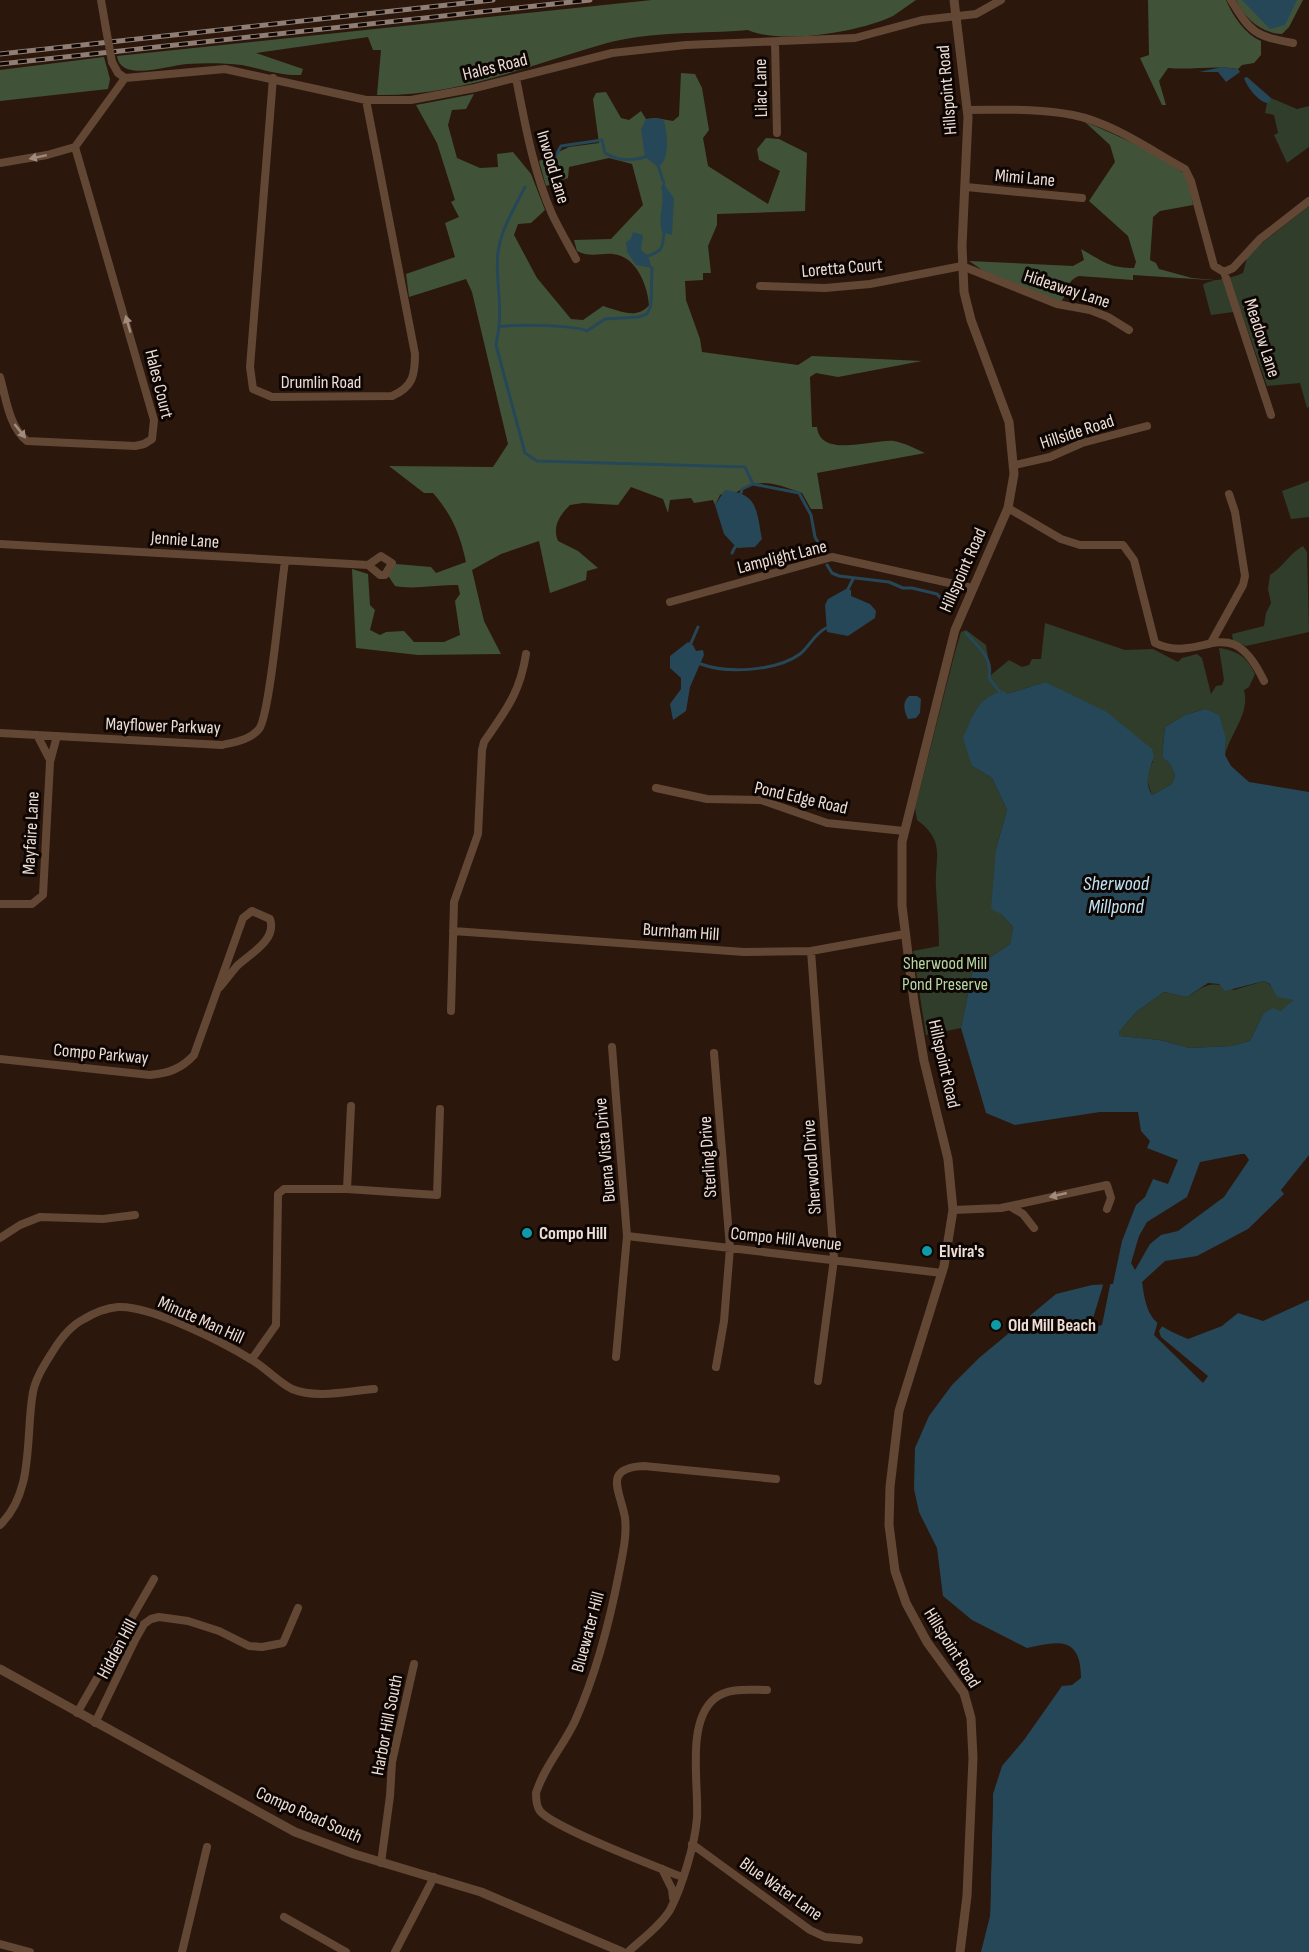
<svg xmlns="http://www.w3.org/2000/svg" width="1309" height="1952" font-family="'Sofia Sans Condensed',sans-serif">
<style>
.green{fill:#303d2a}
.forest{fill:#405339}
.water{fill:#264757;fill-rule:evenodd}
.pier{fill:#2c170d}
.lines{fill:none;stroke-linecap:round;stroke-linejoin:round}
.stream{stroke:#264757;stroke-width:3}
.minor{stroke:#634735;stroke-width:8}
.tertiary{stroke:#634735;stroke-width:9}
.rail-casing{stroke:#907e75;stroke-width:5}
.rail{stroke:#0e0603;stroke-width:3;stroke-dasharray:9;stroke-linecap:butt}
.minor-bridge{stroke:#634735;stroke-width:8}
.oneway{fill:#a18b7e}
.culture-dot{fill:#0f9aa8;stroke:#0e0603;stroke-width:2}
.labels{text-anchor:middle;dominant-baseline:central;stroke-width:6;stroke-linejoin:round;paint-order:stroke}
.street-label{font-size:18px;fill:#edded7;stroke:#0e0603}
.park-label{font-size:18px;fill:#b4d7a5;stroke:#0e0603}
.poi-label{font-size:18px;font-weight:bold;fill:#edded7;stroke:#0e0603;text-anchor:start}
.water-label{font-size:20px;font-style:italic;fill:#c0e4f8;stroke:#0e0603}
</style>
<rect width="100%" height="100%" fill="#2c170d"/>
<path class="green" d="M1271 98 1297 109 1309 106V147L1287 163 1274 135 1278 133 1274 115 1265 113 1267 103Z
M1309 206V407L1307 408 1300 383 1267 386 1241 311 1211 315 1203 285C1208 280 1231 279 1243 273L1248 254Z
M1309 481V517L1291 519 1282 491Z
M1303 546 1307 552 1309 632 1246 646 1233 641 1232 634 1264 626 1266 613 1271 603 1268 589 1270 575C1283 567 1289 554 1303 546Z
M1045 623 1125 650 1153 649 1178 662 1182 658 1197 654 1202 658 1211 694 1216 686 1222 685 1224 680 1219 648C1238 651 1247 657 1255 674L1249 687 1244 690C1250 714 1231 732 1225 755L1226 739 1205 709 1185 715 1165 727 1162 757 1170 764 1175 775 1172 784 1152 795 1146 777 1153 761 1045 682 1007 694 972 766 992 778 1007 810 996 849 1001 914 1013 927 1010 944 973 969 961 1028 926 1035 913 951 939 946C939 926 937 907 936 888 934 859 947 842 917 820L915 808 955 652 961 632 966 630 986 645 991 675 1009 660 1022 667 1029 665 1032 659H1041Z
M1264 981 1295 1000 1280 1011 1263 1014 1250 1041 1231 1046 1189 1048 1160 1040 1120 1036 1119 1032 1136 1012 1164 992 1187 997C1208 984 1210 980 1234 990Z"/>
<path class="forest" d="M652 0H916C908 5 901 11 893 16 860 32 781 45 748 30 702 34 652 31 607 43 529 65 459 96 377 95L381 50H373L368 37 256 53 303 69 301 75C282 76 262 69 242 65 224 63 205 63 187 64 169 65 121 83 117 56Z
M1148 0H1226C1233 16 1245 34 1261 41V55L1254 63 1242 65 1238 69C1215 65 1192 70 1168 68L1159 81 1166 105H1162L1140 58 1149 55Z
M1236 0H1303L1289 27 1282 34C1261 33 1245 19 1236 0Z
M104 57 110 79 108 89 0 101V70Z
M681 73 695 74 702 88 709 130 703 138 708 166 768 204 780 171 759 160 757 149 766 138 779 139 807 153 805 211 717 214V225L708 246 711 273H703V280L685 281 686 300 700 339 702 352 798 365 812 356 922 361 838 377 816 373 810 377 812 427H817C820 459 874 439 894 441 905 443 916 449 925 453L817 473 823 509H811L802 493C772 483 761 477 735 493L730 491 720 495 715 505 713 500 694 503 691 498 670 500 668 513 663 499 631 487 618 505 583 503 570 505C560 515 552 526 558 541L578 551 598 568 587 571 586 580 550 593 539 541 501 554 472 570 484 621 501 654 418 655 356 648 352 569 368 574 370 605 375 610 370 630 380 635 386 632 404 631 414 642H444L460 635 455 601 460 594 458 585C436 584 417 590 395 586L387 574 396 564 431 567 436 573 466 562C460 534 452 515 433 493H424L389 466 493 467 508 444 472 292 466 279 409 297 406 274 455 257 445 223 459 217 451 202 455 200 437 143 416 105 474 94 466 109 452 110 448 125 457 158 480 168 498 167 497 154 513 152 531 174 545 210 531 223 518 224 514 235 537 278 571 319 583 320 603 306C620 311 637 320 649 305 648 288 638 260 618 255 604 251 592 259 577 251L574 240 611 239 643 205 632 164 609 158 569 167 568 178 546 186 539 161 569 147 599 143 593 99 596 93 606 92 621 118 629 120 641 111 646 119 656 118 673 121 679 116Z
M1085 122C1108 131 1168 158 1184 174 1191 181 1191 196 1193 205L1160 211 1153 217 1150 260 1156 263 1159 269 1192 278 1225 281 1133 275V280L1079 276C1065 281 1069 292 1061 302L991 276 969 261 1073 266 1084 260 1081 249C1103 261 1108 268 1134 268L1136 262 1128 236 1089 201 1115 162 1110 145Z"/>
<path class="water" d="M1242 0H1297L1285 25 1270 29Z
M1222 67 1238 69 1240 72 1226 82 1218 72H1199Z
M1247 77 1271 98 1270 102 1267 103C1258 101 1247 87 1244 78Z
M656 118 664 120C667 132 670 154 661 165L657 166 645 157 641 129 646 119Z
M665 179V186L674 198 672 235 662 232C657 217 666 202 661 188Z
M633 232 643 235 641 250 648 256 652 268 636 265 627 252 626 242 631 239Z
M725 490C758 494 756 508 762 539L755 547 737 548 724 534 715 505Z
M846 589 851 590V596L870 604 876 611 875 618 848 636 827 632 825 605 828 599Z
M688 642 693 645 696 651 703 650 704 655 690 687 686 711 673 720 670 704 681 689V678L670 668V656Z
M1045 682 1107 712 1152 749 1154 756C1150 771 1143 779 1152 795L1172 784 1175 775 1170 764 1162 757 1165 727 1185 715 1205 709 1219 715 1226 739 1225 755 1231 766 1249 782 1309 792V1155L1281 1190 1284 1194 1248 1229 1197 1256 1165 1261 1142 1282C1147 1320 1153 1324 1188 1339L1222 1326 1238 1313 1263 1321 1309 1300V1952H981L990 1916 993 1794 1002 1766 1024 1740 1062 1686 1072 1685 1081 1678C1081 1636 1058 1641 1027 1648L972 1620 943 1596 937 1548 919 1512 914 1489 915 1448 929 1416 952 1385 979 1358 1056 1294 1092 1285 1113 1284 1122 1241 1136 1205 1145 1197 1153 1179 1168 1184 1178 1160 1147 1148 1150 1141 1141 1131 1138 1112H1100L1015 1125 986 1113 961 1028 973 969 1010 944 1013 927 1001 914 991 909 996 849 1007 810 992 778 972 766 963 738C971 719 979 695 1004 691L1007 694ZM1264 981 1270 984 1277 997 1294 1000 1280 1011 1273 1008 1263 1014 1250 1041 1231 1046 1189 1048 1160 1040 1120 1036 1119 1032 1136 1012 1164 992 1187 997 1208 983 1219 984 1225 991ZM1241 1154H1245L1249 1160 1224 1197 1178 1231 1161 1235 1150 1244 1135 1270 1131 1263 1139 1236 1147 1222 1187 1197 1200 1162Z
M909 696H917L921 699 920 713 916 718 908 719C905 713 901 703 909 696Z"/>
<path class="pier" d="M1114 1266 1102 1325 1093 1327 1091 1325 1104 1282 1111 1281Z
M1158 1321 1163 1325 1159 1331 1161 1337 1208 1376 1203 1383 1154 1335Z
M993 1794 990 1916 978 1952 987 1916 990 1798Z"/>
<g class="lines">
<path class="stream" d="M555 157 561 146 602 140 605 153C619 161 630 161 645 157
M658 165 663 181
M648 256C664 250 662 248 664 233
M652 268 651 305 647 314 638 317 605 319 587 331C575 325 514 324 499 327L496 345 525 453 537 461 745 467 753 484 799 493 811 515 815 537 823 551
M499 326C502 301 495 277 498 252 501 229 515 207 525 187
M741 493 742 489 753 484
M732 553 735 547
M827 565 832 573 839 576 889 582 903 588H912L937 594 951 609
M848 589 853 579
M966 633C979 648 993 657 989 678L1000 692
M691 643 698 627
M701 664C727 674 777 671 800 654 810 646 814 634 826 628"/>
<path class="minor" d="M101 0 106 29
M1231 0C1251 33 1255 36 1293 43
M775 42 777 133
M112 62 118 73 125 78 225 69 366 100H411L475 88 612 53 686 45 855 38 922 20 976 14 1001 0
M273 78 250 367 253 389 272 397 392 396C413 387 415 375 415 354L366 100
M516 78C525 123 533 171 552 214 559 229 568 244 576 259
M968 110C1002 110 1039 108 1073 115 1113 123 1150 150 1185 169L1191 181 1214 266 1224 272
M0 163 47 155 75 147 125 78
M966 187 1082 198
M1224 272 1271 415
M1224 272 1233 268 1260 239 1309 201
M760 286 825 288 870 284 962 266 1057 304 1090 310 1108 317 1129 330
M0 377C6 398 9 427 27 441L135 446 144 444 152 439 154 420 75 147
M1015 465 1050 457 1082 443 1147 426
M1008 508 1061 539 1080 545H1123L1134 560 1155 643C1203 666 1229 607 1264 681
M0 544 368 565 380 575H385L392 563 381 556 368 565
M670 602 832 557 972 588
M1212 641 1243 585 1245 576 1235 512 1229 494
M0 733 222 745C235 742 250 740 259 729 270 716 281 587 285 561
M37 735 50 760
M656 788 707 799 761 800 827 823 904 831
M0 904H32L43 895 50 762 57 736
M453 931 744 952 811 951 905 934
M811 951 834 1259 818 1381
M451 1011 454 902 478 834 482 750 484 742C506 710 520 693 526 654
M612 1047 627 1236 616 1357
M714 1053 730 1248 724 1321 716 1367
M0 1059 150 1075C169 1073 181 1069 194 1055L243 918 252 911 270 919C277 940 251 953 237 966 231 973 225 981 219 988
M347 1189 351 1106
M1011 1207 1023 1214 1034 1228
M953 1210 1001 1208 1107 1185 1111 1198 1107 1209
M627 1236 942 1273
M0 1238 20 1225 40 1217 103 1219 135 1215
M252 1359 276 1325 278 1194 284 1189H347L437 1195 440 1109
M0 1525C35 1491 25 1436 33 1392 36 1377 45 1364 53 1351 61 1338 70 1326 84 1319 94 1313 106 1308 118 1307 150 1305 223 1342 252 1360 266 1368 278 1382 292 1389 316 1399 349 1391 374 1389
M77 1713 154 1579
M95 1723 135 1640 144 1624 151 1619 159 1617 188 1621 219 1631 249 1646 262 1647 283 1643 298 1608
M692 1844 810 1930 825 1937 859 1940
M381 1863 390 1796 392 1762 414 1664
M662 1869 672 1889 673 1898
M682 1877C657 1867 552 1827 540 1811 536 1806 536 1799 536 1793 544 1767 564 1745 575 1721 597 1672 610 1621 620 1568 623 1552 627 1535 625 1518 621 1492 601 1468 644 1466L776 1479
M284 1917 346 1952
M0 1944 30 1952
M182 1952 207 1847
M395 1952 434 1877
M628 1952C642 1939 660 1926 670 1910 682 1887 695 1844 697 1818 699 1785 686 1723 714 1699 728 1687 750 1690 767 1690"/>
<path class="tertiary" d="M954 0 968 117 962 246 964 292 971 320 1009 422 1014 474 1008 508 955 630 902 842V906L914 1002 924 1061 948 1159 953 1210 944 1266 899 1411 890 1487 889 1525 895 1571 906 1603 927 1642 964 1693 971 1718 973 1758 967 1896 960 1952
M0 1669 295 1832 354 1854 481 1892 622 1952"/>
<defs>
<path id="rail" d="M0 54 493 0
M0 64 590 0"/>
</defs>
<use href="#rail" class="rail-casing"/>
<use href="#rail" class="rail"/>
<path class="minor-bridge" d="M106 29 112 62"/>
</g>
<defs><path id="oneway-solid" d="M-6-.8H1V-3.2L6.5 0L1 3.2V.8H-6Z" transform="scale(1.5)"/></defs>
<g class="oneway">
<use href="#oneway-solid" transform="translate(38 157) rotate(168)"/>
<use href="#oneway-solid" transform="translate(128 324) rotate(-106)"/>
<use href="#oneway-solid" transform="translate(20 431) rotate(52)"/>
<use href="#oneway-solid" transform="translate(1058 1195) rotate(167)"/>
</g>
<g class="culture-dot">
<circle cx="527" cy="1233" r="6"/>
<circle cx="927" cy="1251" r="6"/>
<circle cx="996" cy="1325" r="6"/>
</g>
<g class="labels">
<g class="street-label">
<text transform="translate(495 67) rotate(-14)">Hales Road</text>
<text transform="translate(761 88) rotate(-91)">Lilac Lane</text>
<text transform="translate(947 90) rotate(-95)">Hillspoint Road</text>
<text transform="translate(553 167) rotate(73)">Inwood Lane</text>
<text transform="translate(1025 178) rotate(5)">Mimi Lane</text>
<text transform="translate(842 268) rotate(-5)">Loretta Court</text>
<text transform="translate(1067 289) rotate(18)">Hideaway Lane</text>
<text transform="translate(1262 338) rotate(72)">Meadow Lane</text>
<text x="321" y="382">Drumlin Road</text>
<text transform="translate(159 384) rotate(76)">Hales Court</text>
<text transform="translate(1077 432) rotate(-18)">Hillside Road</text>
<text transform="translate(185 540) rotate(4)">Jennie Lane</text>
<text transform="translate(782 557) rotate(-14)">Lamplight Lane</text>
<text transform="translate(963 570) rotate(-66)">Hillspoint Road</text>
<text transform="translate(163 726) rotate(2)">Mayflower Parkway</text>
<text transform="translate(801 798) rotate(13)">Pond Edge Road</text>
<text transform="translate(31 833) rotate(-87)">Mayfaire Lane</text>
<text transform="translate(681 932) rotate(4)">Burnham Hill</text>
<text transform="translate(101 1054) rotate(5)">Compo Parkway</text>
<text transform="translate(944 1064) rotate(77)">Hillspoint Road</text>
<text transform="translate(605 1150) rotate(-95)">Buena Vista Drive</text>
<text transform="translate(708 1157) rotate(-94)">Sterling Drive</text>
<text transform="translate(812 1167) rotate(-94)">Sherwood Drive</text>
<text transform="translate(786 1239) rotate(6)">Compo Hill Avenue</text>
<text transform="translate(201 1320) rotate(24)">Minute Man Hill</text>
<text transform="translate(588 1632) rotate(-75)">Bluewater Hill</text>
<text transform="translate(952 1648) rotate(58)">Hillspoint Road</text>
<text transform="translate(117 1649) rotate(-62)">Hidden Hill</text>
<text transform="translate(387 1725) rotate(-79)">Harbor Hill South</text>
<text transform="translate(309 1815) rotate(24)">Compo Road South</text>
<text transform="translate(781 1889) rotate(35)">Blue Water Lane</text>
</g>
<g class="park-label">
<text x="945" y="963">Sherwood Mill<tspan x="945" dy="21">Pond Preserve</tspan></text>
</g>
<g class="poi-label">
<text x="539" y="1233">Compo Hill</text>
<text x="939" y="1251">Elvira's</text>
<text x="1008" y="1325">Old Mill Beach</text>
</g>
<g class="water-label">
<text x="1116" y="884">Sherwood<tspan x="1116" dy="23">Millpond</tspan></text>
</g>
</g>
</svg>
